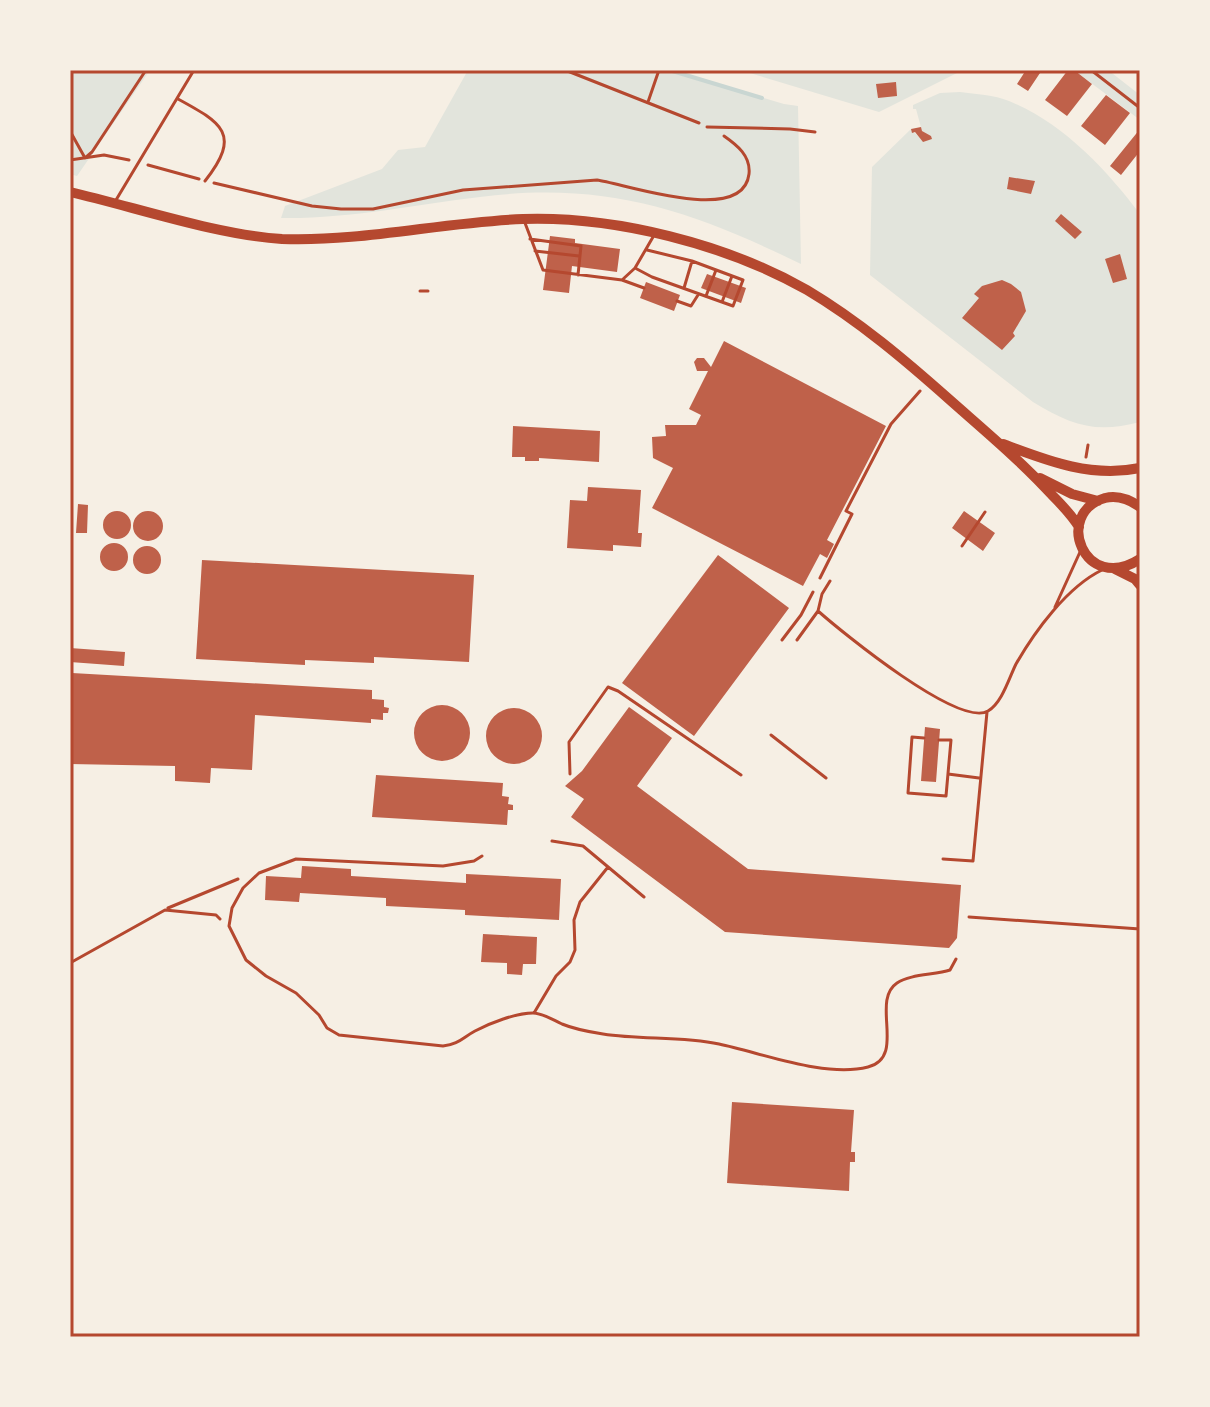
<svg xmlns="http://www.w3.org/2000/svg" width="1210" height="1407" font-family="Overpass,sans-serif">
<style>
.green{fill:#e2e4dc}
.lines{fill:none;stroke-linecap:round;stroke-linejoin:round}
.stream{stroke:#c9d6d2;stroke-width:4}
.building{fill:#bf614a}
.path{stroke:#b5482f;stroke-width:3}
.service{stroke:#b5482f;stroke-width:3}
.secondary{stroke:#b5482f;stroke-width:10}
.neatline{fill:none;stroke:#b5482f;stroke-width:3}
</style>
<rect width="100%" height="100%" fill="#f6efe4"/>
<path class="green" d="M70 70H150L77 176 70 174Z
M468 70H668L784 104 798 106 801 264C690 210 605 181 480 197 413 205 348 219 281 218L285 206 382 169 398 150 425 147Z
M740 70H963L879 112Z
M1074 70H1108L1140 95V120Z
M960 92C976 94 994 95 1009 101 1063 123 1106 169 1140 214V422C1095 434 1071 425 1033 402L870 275 872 167 911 129 923 141 932 139 922 131 916 109H913V105L940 93Z"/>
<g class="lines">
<path class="stream" d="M669 70 762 98"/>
</g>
<path class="building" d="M1026 70H1042L1028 91 1017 84Z
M1068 70H1074L1092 84 1067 116 1045 100Z
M896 82 897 96 878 98 876 84Z
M1106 95 1130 113 1105 145 1081 126Z
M921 127 922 131 931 136 932 139 923 142 915 132 912 133 911 129Z
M1140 129V151L1121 175 1110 166Z
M1009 177 1035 181 1031 194 1007 189Z
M1061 214 1082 232 1075 239 1055 221Z
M550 236 575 239V243L620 249 617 272 572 266 569 293 543 290Z
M1120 254 1127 279 1113 283 1105 259Z
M707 274 746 288 741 303 701 288Z
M1002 280 1011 284 1021 292 1026 311 1013 333 1015 336 1002 350 962 318 979 298 974 294 982 286Z
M646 282 680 295 674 311 640 298Z
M724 341 886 426 827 540 834 544 827 558 820 554 803 586 652 508 673 468 653 458 652 437 666 436 665 425H696L701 415 689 409 708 371H697L694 362 697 358H704L711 367Z
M513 426 600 431 599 462 539 458V461H525V457H512Z
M588 487 641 490 638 533H642L641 547 613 545V551L567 548 570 500 587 501Z
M78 504 88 505 87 533H76Z
M103 525a14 14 0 1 1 28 0a14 14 0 1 1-28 0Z
M964 511 995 533 983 551 952 528Z
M133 526a15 15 0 1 1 30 0a15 15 0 1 1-30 0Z
M100 557a14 14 0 1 1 28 0a14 14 0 1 1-28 0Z
M133 560a14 14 0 1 1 28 0a14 14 0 1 1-28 0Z
M718 555 789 608 694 736 622 683Z
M202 560 474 575 469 662 374 657V663L305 660V665L196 659Z
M70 648 125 652 124 666 70 662Z
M72 673 372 690V699L384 700V707L389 708 388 713H383V720L371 719V723L255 715 252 770 211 768 210 783 175 781V766L70 764Z
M414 733a28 28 0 1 1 56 0a28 28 0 1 1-56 0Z
M629 707 672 738 637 786 748 869 961 885 957 938 949 948 725 932 571 817 584 799 565 786 582 771Z
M486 736a28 28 0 1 1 56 0a28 28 0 1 1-56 0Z
M925 727 940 729 936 782 921 781Z
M376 775 503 783 502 796 509 797 508 804 513 805V810H508L507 825 372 817Z
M302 866 351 869V876L466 883V874L561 879 559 920 465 915V910L386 906V898L300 893 299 902 265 900 266 876 301 878Z
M483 934 537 937 536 964H523L522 975 507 974V963L481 962Z
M732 1102 854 1110 851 1152H855V1162H850L849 1191 727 1183Z"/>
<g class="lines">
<path class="path" d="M565 70 699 123
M1091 70 1140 108
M648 102 659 70
M70 131 85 158 92 152 146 70
M70 160 104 155 129 160
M148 165 199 179
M214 183 312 206 341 209H373L463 190 597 180C626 184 743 226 749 174 751 156 737 145 724 136
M420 291H428
M1086 457 1088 445
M820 578 852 514 846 511 891 424 920 391
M782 640 801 615 813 592
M168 908 238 879
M70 963 165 910 216 915 220 919"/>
<path class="service" d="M178 99C222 123 242 134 205 181
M707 127 790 129 815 132
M116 200 194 70
M525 223 543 270 622 280 635 268 653 237
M530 239 581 246 578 275
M535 251 579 256
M635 268 652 277 733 306 743 280 692 261 647 250
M622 280 644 288
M684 288 692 261
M706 296 716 270
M677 301 691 306 698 295
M722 302 732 276
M962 546 985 512
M1055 607 1080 552
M818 611C843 633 959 728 988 711 1002 703 1009 678 1016 664 1035 631 1067 587 1102 570
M797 640 818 611 822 594 830 581
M771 735 826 778
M924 738 912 737 908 793 946 796 951 740H939
M570 774 569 742 608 687 618 691 741 775
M948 774 979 778
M552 841 583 846 644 897
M482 856 474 861 443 866 296 859 259 873 243 888 232 908 229 926 246 960 266 976 296 993 319 1015 327 1028 339 1035 443 1046C459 1044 462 1038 475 1031 490 1023 516 1013 533 1013 543 1013 553 1020 562 1024 574 1029 590 1032 603 1034 641 1040 681 1036 719 1044 762 1053 825 1078 868 1067 907 1057 870 1001 897 983 910 974 935 975 950 970L956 959
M943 859 973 861 987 712
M969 917 1140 929
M534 1013 556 976 570 962 575 950 574 920 580 902 608 867"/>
<path class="secondary" d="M70 192C135 207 217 235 282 239 363 242 442 222 523 219 615 216 726 244 807 290 859 321 905 360 950 400 985 431 1021 461 1052 495 1062 505 1071 514 1079 527
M1003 444C1048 461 1091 478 1140 468
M1040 478 1072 494 1098 501
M1140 507C1129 499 1118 495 1105 498 1053 513 1084 595 1140 559
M1115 569 1135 579 1140 585"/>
</g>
<rect width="1210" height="1407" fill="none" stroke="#f6efe4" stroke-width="144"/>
<rect x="72" y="72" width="1066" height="1263" class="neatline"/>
</svg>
